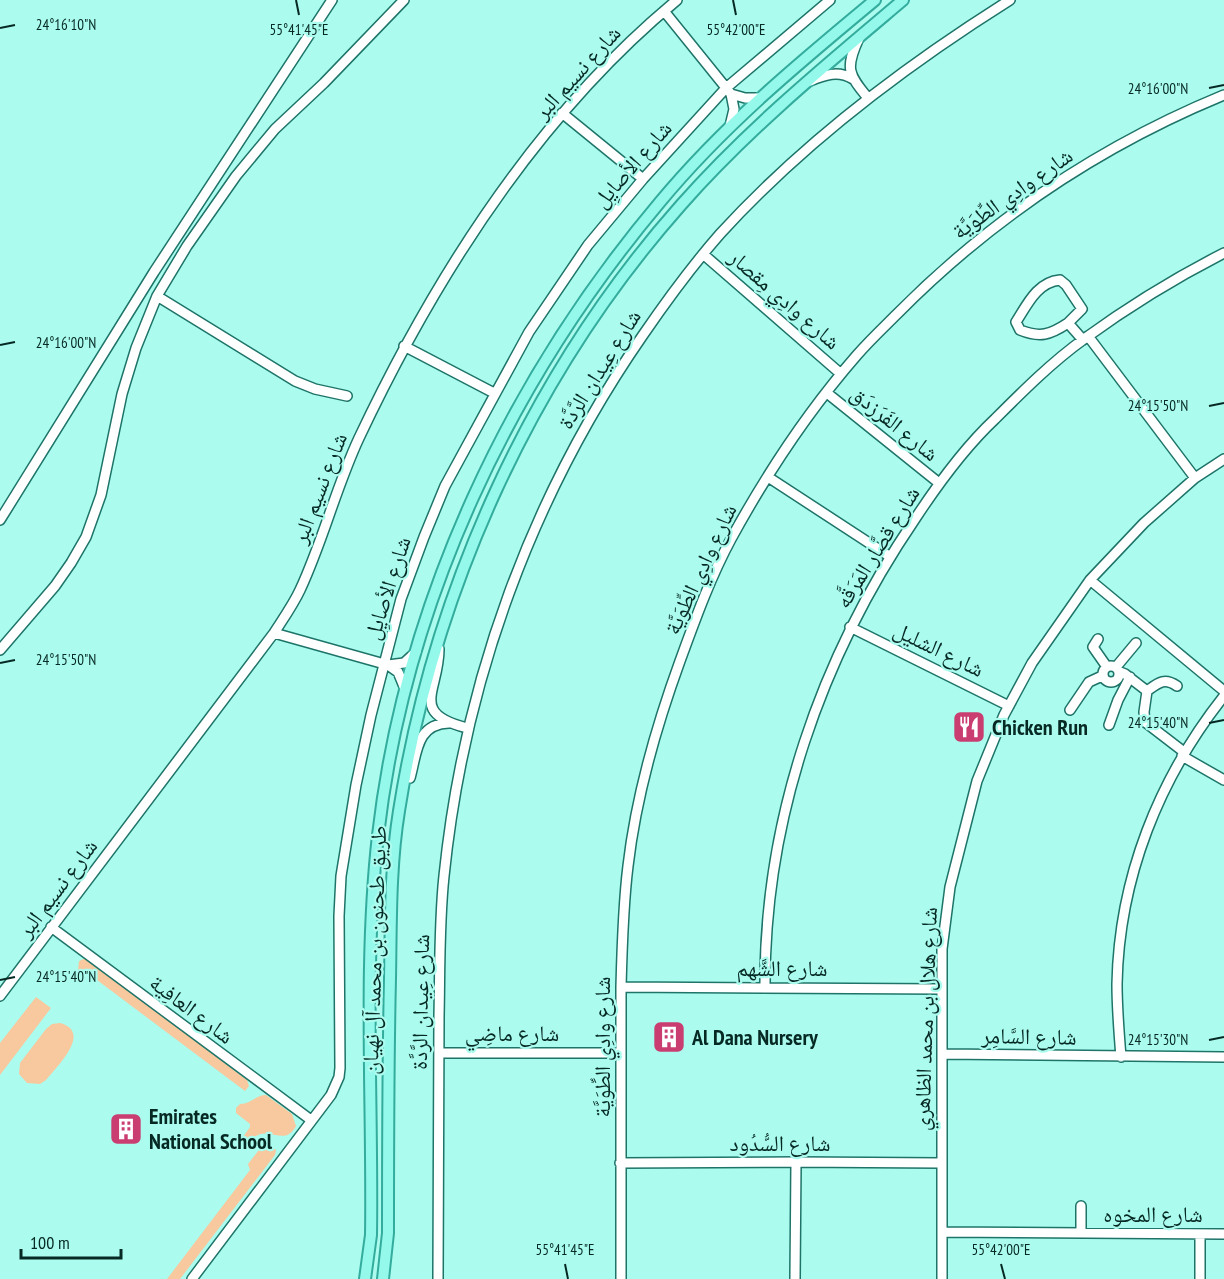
<svg xmlns="http://www.w3.org/2000/svg" width="1224" height="1279" font-family="'PT Sans Narrow','Noto Naskh Arabic',sans-serif">
<style>
.green{fill:#f8c89f}
.lines{fill:none;stroke-linecap:round;stroke-linejoin:round}
.minor-casing{stroke:#1e7469;stroke-width:12}
.major-casing{stroke:#34ac9d;stroke-width:14}
.minor{stroke:#fff;stroke-width:9}
.major{stroke:#94f8eb;stroke-width:10}
.ticks{fill:none;stroke:#062924;stroke-width:2}
.labels{text-anchor:middle;dominant-baseline:central;stroke-width:4.5;stroke-linejoin:round;paint-order:stroke}
.street-label{font-size:22px;fill:#062924;stroke:#abfcee}
.poi-label{font-size:22px;font-weight:bold;fill:#062924;stroke:#abfcee;text-anchor:start}
.ticks-label{font-size:15px;text-anchor:middle;fill:#062924;stroke:#abfcee;stroke-width:4.5;stroke-linejoin:round;paint-order:stroke}
</style>
<rect width="100%" height="100%" fill="#abfcee"/>
<path class="green" d="M86 958 247 1080 249 1086 245 1091 89 974 80 973 78 970 79 961Z
M36 997 51 1008 0 1075V1043Z
M60 1023C93 1032 57 1066 46 1080L40 1084 27 1083 19 1074 20 1063 46 1029 52 1024Z
M266 1095 292 1114 296 1126C284 1149 268 1122 251 1140L243 1137 250 1127V1124L236 1113V1108L240 1104C251 1104 256 1095 266 1095Z
M270 1145 276 1150 275 1155 180 1279H167L250 1170 248 1164 262 1146Z"/>
<g class="lines">
<defs>
<path id="minor" d="M664 11 731 94 745 98H760
M859 38C845 68 848 74 868 98
M810 81C825 75 838 70 853 79
M562 113 643 179
M730 126 734 109 731 94
M703 254 841 374
M157 296 295 381 315 389 347 396
M1068 323C1050 335 1040 338 1020 330L1016 322C1027 305 1037 282 1060 280L1066 285 1082 309 1068 323 1083 340
M1088 336 1195 478
M404 346 494 393
M827 393 939 483
M768 477 889 556
M0 520 154 272 332 0
M1090 580 1224 691
M850 627 1009 706
M274 633 388 665 404 663 416 652
M1098 639 1093 647 1107 667
M439 649C439 691 408 713 467 728
M0 650 55 586 71 563 86 537 101 495 122 394 136 348 157 296 187 246 236 176 275 129 324 83 404 0
M388 665 398 672 405 689
M1103 674a8 8 0 1 1 16 0a8 8 0 1 1-16 0Z
M1116 667 1136 643
M1120 672 1125 674 1147 691 1144 712 1145 722 1184 752
M1147 691C1158 683 1164 677 1177 686
M1070 710 1089 682 1102 676
M1109 725 1118 700 1130 677
M1182 756 1224 780
M410 778C417 753 416 724 449 723
M51 927 311 1120
M621 987 942 989
M765 988C764 820 821 657 915 519 938 484 964 448 995 419 1023 391 1052 362 1084 339 1128 307 1175 278 1224 253
M0 996 274 633C283 619 293 605 300 590 323 541 336 487 359 438 435 277 539 114 677 0
M439 1053H621
M942 1054 1224 1057
M1121 1057C1119 1033 1117 1008 1117 984 1119 878 1159 778 1224 696
M620 1163 796 1162 941 1163
M1081 1206V1233
M942 1232 1224 1234
M1200 1234V1279
M192 1279 331 1095 339 1077 340 1068 339 916 341 876 356 785 371 715 401 599 424 537 445 486 529 332 588 245 643 179 726 88 830 0
M438 1279C438 1192 438 1105 439 1017 440 970 439 923 444 876 464 681 532 495 643 335 667 300 692 266 720 234 804 142 905 66 1010 0
M621 1279V987C622 947 623 906 628 866 636 797 656 727 680 661 695 620 710 578 731 539 766 475 809 410 857 355 870 340 884 327 897 314 992 218 1100 146 1224 95
M795 1279 796 1162
M942 1279V949L950 887 977 781 1004 715 1032 663 1090 580 1144 523 1195 478 1224 459"/>
<path id="major" d="M365 1279 371 1235C373 1102 363 967 378 835 405 602 510 380 660 202 723 126 799 63 875 0
M383 1279 388 1233C388 1149 388 1064 390 979 391 923 390 866 399 811 434 589 532 373 681 205 748 129 826 65 903 0"/>
</defs>
<use href="#minor" class="minor-casing"/>
<use href="#major" class="major-casing"/>
<use href="#minor" class="minor"/>
<use href="#major" class="major"/>
</g>
<path class="ticks" d="M296 0 299 15M733 0 736 15M0 28 15 25M1209 88 1224 85M0 345 15 342M1209 406 1224 403M0 663 15 660M1209 723 1224 720M0 980 15 977M1209 1040 1224 1037M565 1264 568 1279M1001 1264 1005 1279"/>
<defs>
<symbol id="restaurant-square" viewBox="-11 -11 22 22"><rect x="-9" y="-9" width="18" height="18" rx="4" fill="#c93d70" stroke="#abfcee"/><path d="M-5-6h1v4h1v-4h1v4h1v-4h1v5L-1.5 .5V6h-2V.5L-5-1ZM5-6V6H3V1.5H1.5Q1.5-4 5-6Z" fill="#fff"/></symbol>
<symbol id="building-square" viewBox="-11 -11 22 22"><rect x="-9" y="-9" width="18" height="18" rx="4" fill="#c93d70" stroke="#abfcee"/><path d="M-4-6H4V6H1V3H-1V6H-4ZM-2.5-4.3h1.7v1.8h-1.7ZM.8-4.3h1.7v1.8H.8ZM-2.5-1h1.7V.8h-1.7ZM.8-1h1.7V.8H.8Z" fill="#fff"/></symbol>
</defs>
<g fill-rule="evenodd">
<use href="#restaurant-square" x="950" y="708" width="38" height="38"/>
<use href="#building-square" x="650" y="1018" width="38" height="38"/>
<use href="#building-square" x="107" y="1110" width="38" height="38"/>
</g>
<g class="labels">
<g class="street-label">
<text transform="translate(577 72) rotate(-48)">شارع نسيم البر</text>
<text transform="translate(632 164) rotate(-49)">شارع الأصايِل</text>
<text transform="translate(1012 193) rotate(-35)">شارع وادِي الطِّوَيَّة</text>
<text transform="translate(785 299) rotate(41)">شارع وادِي مِقصار</text>
<text transform="translate(599 369) rotate(-58)">شارع عِيدان الرَّدَّة</text>
<text transform="translate(895 423) rotate(39)">شارع الفَرَزدَق</text>
<text transform="translate(319 488) rotate(-69)">شارع نسيم البر</text>
<text transform="translate(877 547) rotate(-58)">شارع قصَّار المَرَقَّه</text>
<text transform="translate(700 569) rotate(-65)">شارع وادِي الطِّوَيَّة</text>
<text transform="translate(387 588) rotate(-72)">شارع الأصايِل</text>
<text transform="translate(939 649) rotate(26)">شارع الشليل</text>
<text transform="translate(57 888) rotate(-53)">شارع نسيم البر</text>
<text transform="translate(374 950) rotate(-88)">طريق طحنون بن محمد آل نهيان</text>
<text x="782" y="968">شارع الشَّهم</text>
<text transform="translate(420 1002) rotate(-89)">شارع عِيدان الرَّدَّة</text>
<text transform="translate(192 1009) rotate(37)">شارع العافِية</text>
<text transform="translate(925 1019) rotate(-88)">شارع هلال بن محمد الظاهري</text>
<text x="512" y="1033">شارع ماضِي</text>
<text transform="translate(1029 1036) rotate(1)">شارع السَّامِر</text>
<text transform="translate(602 1047) rotate(-90)">شارع وادِي الطِّوَيَّة</text>
<text x="780" y="1143">شارع السُّدُود</text>
<text x="1153" y="1214">شارع المخوه</text>
</g>
<g class="poi-label">
<text x="992" y="727">Chicken Run</text>
<text x="692" y="1037">Al Dana Nursery</text>
<text x="149" y="1116">Emirates<tspan x="149" dy="25">National School</tspan></text>
</g>
</g>
<g class="ticks-label">
<text x="66" y="30">24°16'10"N</text>
<text x="299" y="35">55°41'45"E</text>
<text x="736" y="35">55°42'00"E</text>
<text x="1158" y="94">24°16'00"N</text>
<text x="66" y="348">24°16'00"N</text>
<text x="1158" y="411">24°15'50"N</text>
<text x="66" y="665">24°15'50"N</text>
<text x="1158" y="728">24°15'40"N</text>
<text x="66" y="982">24°15'40"N</text>
<text x="1158" y="1045">24°15'30"N</text>
<text x="565" y="1255">55°41'45"E</text>
<text x="1001" y="1255">55°42'00"E</text>
</g>
<path d="M21 1249v9h100v-9" fill="none" stroke="#062924" stroke-width="3"/>
<text x="30" y="1249" font-size="18" fill="#062924" stroke="#abfcee" stroke-width="4.5" paint-order="stroke">100 m</text>
</svg>
